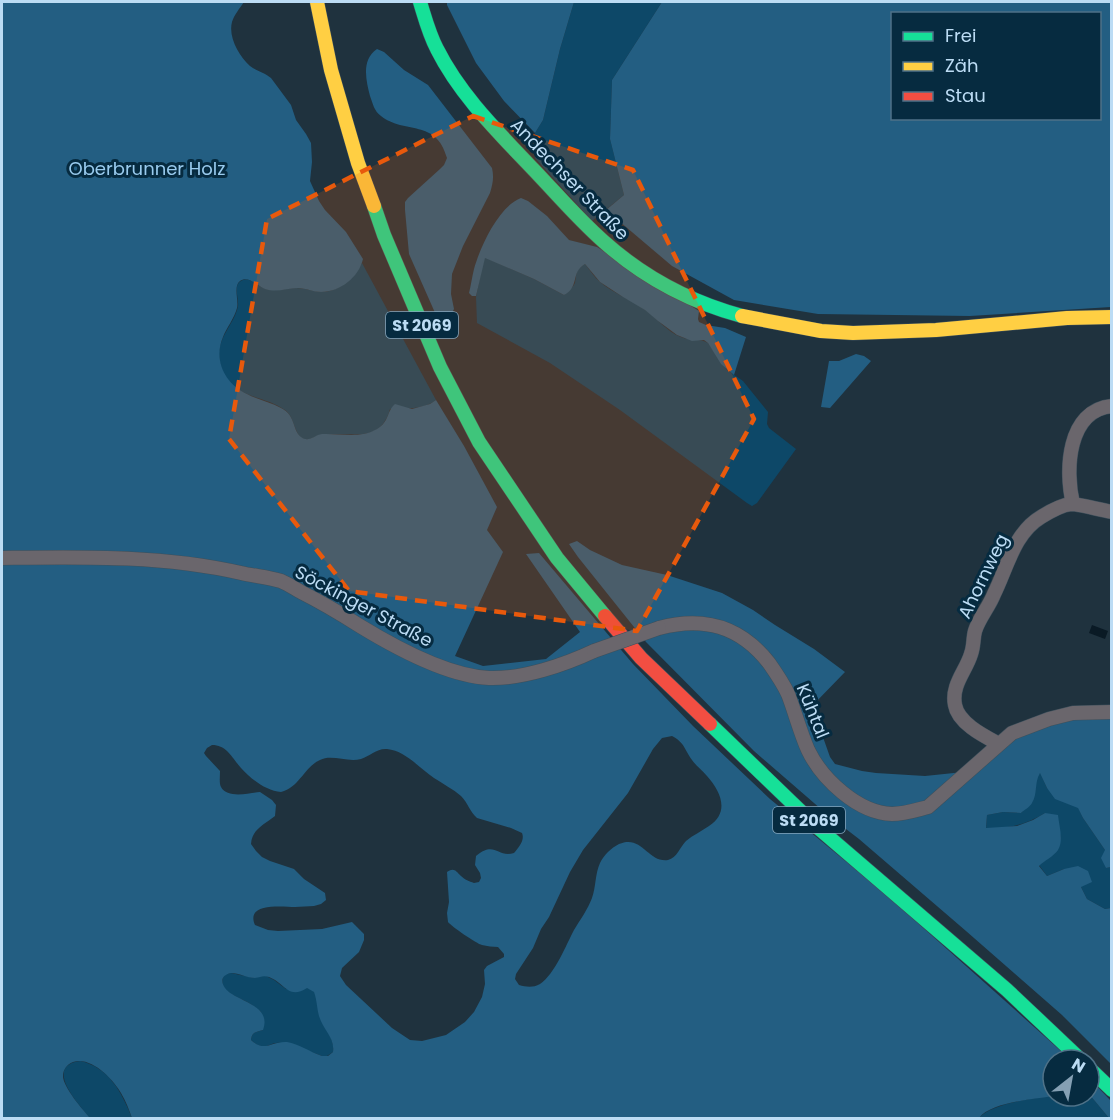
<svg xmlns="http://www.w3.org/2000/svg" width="1113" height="1120" font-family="Poppins,sans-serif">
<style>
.green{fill:#0d4868}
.forest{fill:#235e82;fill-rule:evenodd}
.water{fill:#0a1a25}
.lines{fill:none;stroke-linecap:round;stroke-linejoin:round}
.street-casing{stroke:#3e505c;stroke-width:15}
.fast-casing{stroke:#3e505c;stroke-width:15}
.slow-casing{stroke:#3e505c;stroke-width:15}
.jam-casing{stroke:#3e505c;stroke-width:15}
.street{stroke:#6a666c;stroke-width:14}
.fast{stroke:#16e098;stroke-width:14}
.slow{stroke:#ffcf43;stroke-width:14}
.jam{stroke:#f24e42;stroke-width:14}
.street-bridge-casing{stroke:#3e505c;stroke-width:15;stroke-linecap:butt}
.street-bridge{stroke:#6a666c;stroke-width:14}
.marked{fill:#e8590c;fill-opacity:0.2;stroke:#e8590c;stroke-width:4.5;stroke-dasharray:12 8;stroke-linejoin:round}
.labels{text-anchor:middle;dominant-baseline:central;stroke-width:6;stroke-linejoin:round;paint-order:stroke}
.shield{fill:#062b40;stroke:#85a7be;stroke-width:1.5}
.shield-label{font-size:16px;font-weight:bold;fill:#bcdcf4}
.park-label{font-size:18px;fill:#99cbee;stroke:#062b40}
.street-label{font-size:18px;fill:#bcdcf4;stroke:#062b40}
</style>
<rect width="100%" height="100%" fill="#1f323e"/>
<path class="green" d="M574 2H662L612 80 610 139 624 195 592 221 535 158V133L543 120 560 49Z
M484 257 534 279 564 295C568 292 573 287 575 283 577 273 575 270 585 264 590 270 594 277 600 282 613 293 630 299 644 309 656 317 667 332 681 337 690 341 700 338 708 343L727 370 743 381 768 412 767 424 769 428 796 449 757 503 752 506 747 503 620 410 550 363 477 323 476 297Z
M362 263 436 400C423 410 405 408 390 409 380 446 349 430 321 435 316 435 310 441 304 439 294 436 295 417 285 410 263 394 235 400 222 370 220 364 219 359 219 352 221 334 235 322 238 306 239 299 233 285 241 281 249 276 258 286 266 289 277 292 286 288 297 288 305 288 312 291 320 292 340 292 352 279 362 263Z
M1040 772 1047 788 1078 807 1083 818 1105 850 1106 868 1111 867V908L1105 909 1087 899 1081 887 1064 869 1047 876 1039 865 1061 839 1059 828 1045 813C1023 826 1012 827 986 829L987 815 1003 812 1021 813 1035 792 1036 780Z
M231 973 254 978 261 976H266L274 980 286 989 307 988C311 989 313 989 315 993 319 1000 317 1009 320 1017 325 1029 335 1038 333 1052L327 1056H322C311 1052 293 1044 281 1043 268 1041 266 1054 251 1040 252 1032 256 1032 263 1030L261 1012C257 1009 254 1006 249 1003 241 998 218 992 223 978 225 973 226 974 231 973Z
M80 1061C109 1067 122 1093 132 1118H90C79 1105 43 1066 80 1061Z
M1089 1094 1109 1118H979C990 1104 1037 1097 1055 1096 1066 1095 1078 1096 1089 1096Z"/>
<path class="forest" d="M2 2H244C240 8 234 15 232 22 228 37 239 56 250 66 256 71 264 72 271 78L291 105 296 120 306 134 311 143 312 162 310 181 319 201 325 210 346 232 363 259C359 277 340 292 321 292 313 292 306 288 298 288 287 288 277 293 265 289 258 286 248 275 240 281 233 286 239 301 237 308 234 319 227 327 223 337 213 360 225 384 247 394 258 400 270 402 281 408 296 415 292 430 301 437 309 443 314 435 322 434 340 433 360 439 377 429 390 421 386 412 395 404L412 409 430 404 436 400 464 446 497 507 487 530 503 552 455 656 483 666 546 659 580 632 526 554 539 553 633 664 693 726 770 799 882 891 1071 1060H1053V1096H1055C1035 1099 991 1102 979 1118H132C129 1110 126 1101 121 1093 113 1079 91 1056 73 1062 67 1064 63 1070 63 1076 63 1087 83 1110 90 1118H2ZM672 736C685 743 684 749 692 760 696 766 702 770 707 776 721 792 730 812 709 826 702 831 693 835 686 841 680 847 677 858 668 860 648 863 642 834 619 844 611 848 604 855 600 863 595 874 596 887 592 898 588 909 580 920 574 930 566 945 555 974 540 984 533 988 526 987 519 985L515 979 516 974 533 948 541 929 549 917 570 872 583 850 628 793 653 749 662 738ZM212 745C227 745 232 758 241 768 251 779 266 791 281 792 300 787 304 767 320 760 332 754 348 763 361 759 370 756 377 748 387 749 406 751 419 768 434 778 443 784 453 789 461 796 468 803 470 812 477 818L511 828 522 833C525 840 519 847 514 853 497 858 495 840 476 856L475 865 480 873 481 878 479 882 474 883C469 881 465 880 461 876 456 871 454 867 447 872L449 902 447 913 448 922C451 926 477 944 482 945 487 946 493 947 498 947L504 954V957L487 966 484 970 485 984 482 997 474 1012 465 1022 446 1035 422 1041 410 1040 392 1028 346 985 340 976 342 968 359 952 364 940V934L352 922 322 929 278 931 268 930 255 925C245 902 283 907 295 907 301 907 308 906 314 906L321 904 326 900 325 893 304 879 294 869 270 861 262 857 256 851 251 844C252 829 264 825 275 816L276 805 272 800 260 792C250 793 227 799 221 787 219 783 220 776 220 771L206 756 204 753 207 748ZM231 973C239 973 247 978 255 978 261 977 263 975 269 977 285 983 288 1000 307 988L314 992C317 1000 317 1009 319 1016 323 1030 335 1037 333 1052L328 1056H322C310 1052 299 1044 287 1042 271 1041 265 1053 251 1040 252 1032 256 1032 263 1030 271 1008 246 1003 232 994 222 988 217 976 231 973Z
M447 2H574L560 49 543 120 535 133 504 101 476 63 447 5Z
M662 2H1111V307L970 316 818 314 734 300 672 266 606 210 624 195 610 139 612 80ZM892 14H1100V118H892Z
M377 49 384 52 404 70 428 85 492 168C494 177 493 183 490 193L463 246 452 274 451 294 454 309C451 315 448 319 441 319L436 315 409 254 405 210V202L408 198 440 169 444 165 447 158C436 118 405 135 381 116 374 111 373 104 370 96 366 80 361 60 377 49Z
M521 198 528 201 547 216 569 240 597 247 699 311 698 319 699 322 706 325 725 328 746 337 734 375 721 364 708 343 704 340 692 341 677 335 658 321 645 310 623 297 600 282 585 264C570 273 580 287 564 295L534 279 485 258 476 296H472L469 293C471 285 472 277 474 269 480 247 499 206 521 198Z
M856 354 864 356 871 361 830 408 821 407 829 361H839Z
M577 541 590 550 622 565 667 575 722 593 753 610 775 625 814 649 845 672 812 706 830 757 835 764 862 771 876 773 925 776 973 771 1014 735 1050 721 1111 715V867L1106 868 1101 858 1105 850 1083 818 1078 808 1055 799 1047 788 1040 773C1034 783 1038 793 1032 803 1030 807 1024 810 1021 813L1003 812 987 815 986 828 1017 826 1033 820 1045 813 1058 815C1059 826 1064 840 1058 850 1054 856 1044 861 1039 866L1047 876 1064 869 1078 866 1088 871 1092 882 1081 887 1087 899 1105 909 1111 908V1064L1062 1015 966 931 859 839 829 816 754 751 646 642 578 557 569 544Z
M1089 1078 1111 1101V1118H1109L1089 1094Z"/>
<path class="water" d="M1092 625 1108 631 1105 639 1089 633Z"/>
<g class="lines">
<defs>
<path id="street" d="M1073 504C1065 471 1067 410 1112 406
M2 558C82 557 162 555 241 573 254 576 268 577 281 581 288 584 294 588 301 592 321 602 341 614 360 626 396 648 447 676 489 678 523 679 564 665 594 651
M659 628C704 616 740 626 769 663 776 673 783 683 788 694 795 712 800 732 808 750 822 779 858 813 892 814 904 814 916 810 928 807L1012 733 1049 719 1073 713 1112 712
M999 744C984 736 958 723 955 705 951 685 966 671 971 654 974 646 973 638 975 631 979 618 989 607 994 594 1007 568 1014 533 1041 517 1049 512 1061 505 1071 504 1078 504 1102 510 1112 512"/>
<path id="fast" d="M420 2C425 18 429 34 437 49 460 95 498 132 533 169 556 193 578 219 603 241 643 277 690 302 742 316
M374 206 384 235 440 367 479 442 557 558 605 616
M710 724 816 826 1007 990 1081 1060
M1089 1068 1112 1090"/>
<path id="slow" d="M317 2 331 70 358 163 374 206
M742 316 821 331 853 333 936 330 1067 318 1112 317"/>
<path id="jam" d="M605 616 641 658 710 724"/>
</defs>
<use href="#street" class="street-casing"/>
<use href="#fast" class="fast-casing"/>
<use href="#slow" class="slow-casing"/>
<use href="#jam" class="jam-casing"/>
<use href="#street" class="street"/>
<use href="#fast" class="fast"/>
<use href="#slow" class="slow"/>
<use href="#jam" class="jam"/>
<defs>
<path id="street-bridge" d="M594 651 659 628"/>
</defs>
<use href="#street-bridge" class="street-bridge-casing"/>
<use href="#street-bridge" class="street-bridge"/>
</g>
<path class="marked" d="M473 116 633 170 754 419 637 631 349 591 229 439 267 219Z"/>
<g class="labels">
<g class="shield">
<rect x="386" y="312" width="72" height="26" rx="4.5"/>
<rect x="773" y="807" width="72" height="26" rx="4.5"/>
</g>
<g class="shield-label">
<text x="422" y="325">St 2069</text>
<text x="809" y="820">St 2069</text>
</g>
<g class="park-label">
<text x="147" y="168">Oberbrunner Holz</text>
</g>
<g class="street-label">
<text transform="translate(570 179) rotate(46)">Andechser Straße</text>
<text transform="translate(983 576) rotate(-64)">Ahornweg</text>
<text transform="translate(364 606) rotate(28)">Söckinger Straße</text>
<text transform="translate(813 711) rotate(68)">Kühtal</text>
</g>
</g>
<rect width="1113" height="1120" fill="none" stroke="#bcdcf4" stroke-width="6"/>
<rect x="891" y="12" width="210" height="108" fill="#062b40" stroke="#4f7288" stroke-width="1.5"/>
<rect x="903" y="32" width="30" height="9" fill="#16e098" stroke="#4f7288" stroke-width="1.5"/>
<text x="945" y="42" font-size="18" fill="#bcdcf4">Frei</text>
<rect x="903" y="62" width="30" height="9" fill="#ffcf43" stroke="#4f7288" stroke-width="1.5"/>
<text x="945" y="72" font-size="18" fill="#bcdcf4">Zäh</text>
<rect x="903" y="92" width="30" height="9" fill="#f24e42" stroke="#4f7288" stroke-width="1.5"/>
<text x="945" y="102" font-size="18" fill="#bcdcf4">Stau</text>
<g transform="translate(1071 1078) rotate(31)"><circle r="28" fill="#062b40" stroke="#4f7288" stroke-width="1.5"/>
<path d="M0-4.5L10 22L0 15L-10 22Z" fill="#85a0b4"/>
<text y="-9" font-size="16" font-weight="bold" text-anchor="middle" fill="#bcdcf4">N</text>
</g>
</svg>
